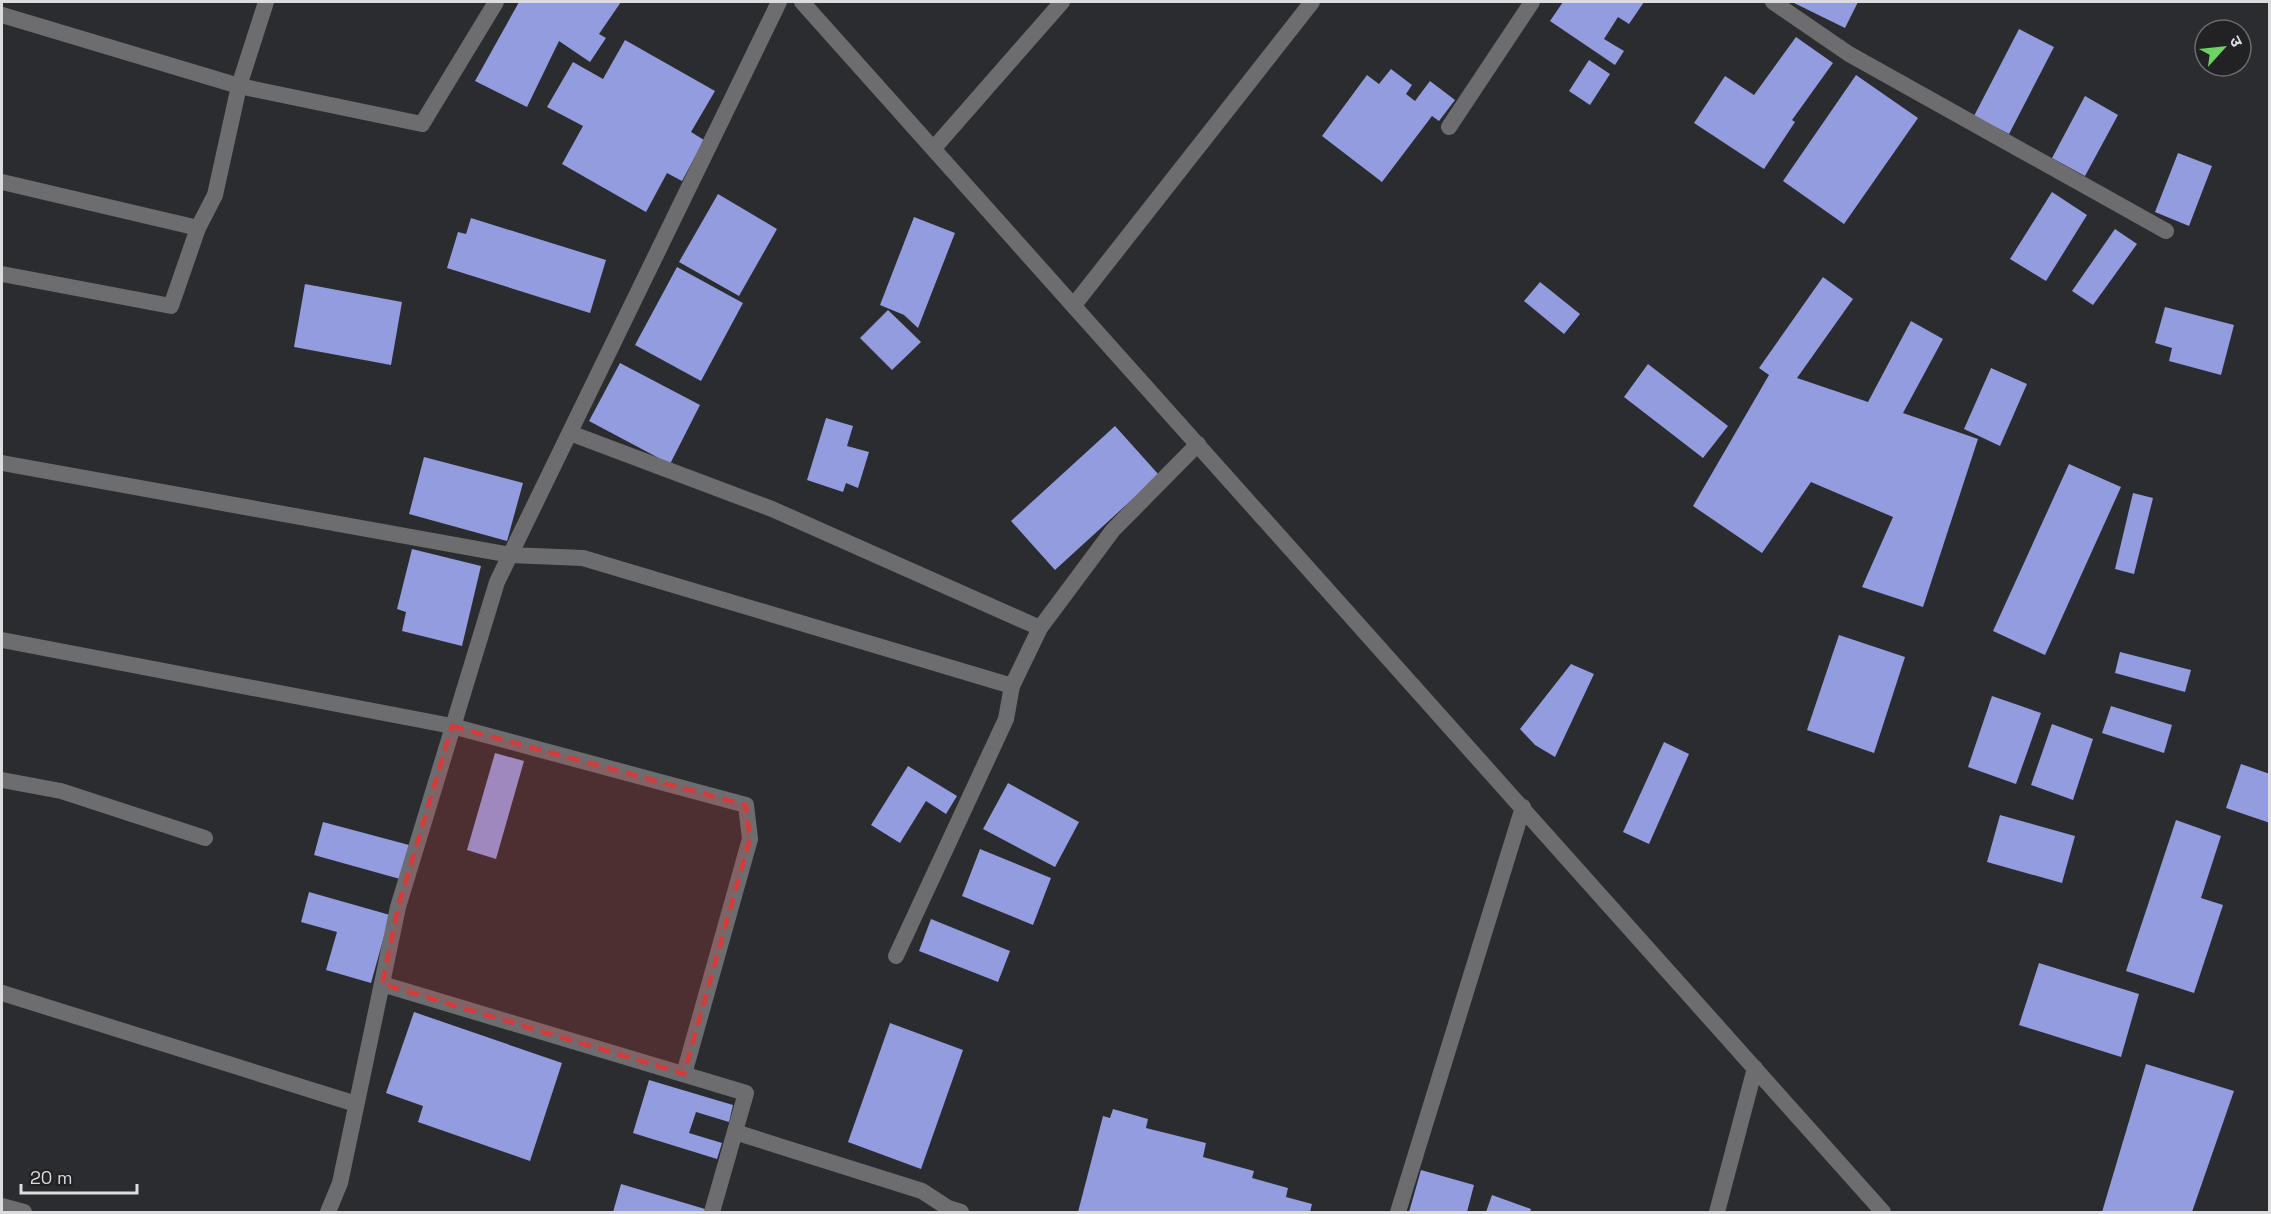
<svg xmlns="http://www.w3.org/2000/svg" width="2271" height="1214" font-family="'Space Grotesk','Noto Sans Devanagari',sans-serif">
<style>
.building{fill:#929cdf}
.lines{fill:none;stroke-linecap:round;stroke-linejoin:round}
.minor{stroke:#6d6d70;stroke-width:16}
.marked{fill:#d73a3a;fill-opacity:0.2;stroke:#d73a3a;stroke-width:4.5;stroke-dasharray:12 8;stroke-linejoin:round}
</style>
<rect width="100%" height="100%" fill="#2b2c2f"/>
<path class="building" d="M519 2H621L599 34 606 38 590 62 559 41 527 107 475 81Z
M1563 2H1644L1629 24 1618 17 1604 39 1624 51 1615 65 1550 21Z
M1792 2H1858L1845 28Z
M2019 29 2054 47 2009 134 1974 116Z
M1796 37 1833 63 1792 120 1795 122 1764 169 1694 123 1725 76 1754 95Z
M625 40 715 91 691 132 704 140 682 181 667 173 646 212 562 164 583 126 547 107 573 62 603 79Z
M1589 60 1610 74 1590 105 1569 91Z
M1391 69 1412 85 1406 94 1415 101 1430 81 1455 100 1439 121 1432 116 1382 182 1322 136 1367 75 1379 84Z
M1856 75 1918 118 1844 224 1783 181Z
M2085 96 2118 115 2085 176 2052 158Z
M2178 153 2212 166 2189 226 2155 212Z
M2052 192 2087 215 2046 281 2010 259Z
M718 194 777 229 739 296 679 262Z
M914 217 955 233 918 328 904 315 880 305Z
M471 218 606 260 590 313 447 268 458 232 466 234Z
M2115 229 2137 244 2093 305 2072 291Z
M677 267 743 303 701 381 635 345Z
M1823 277 1853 299 1797 378 1868 402 1911 321 1943 339 1903 413 1978 439 1923 607 1862 587 1893 517 1811 482 1762 553 1693 506 1769 375 1759 368Z
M1540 282 1580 314 1564 334 1524 301Z
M305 284 402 302 391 365 294 347Z
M2165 307 2234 325 2221 375 2169 361 2172 348 2155 343Z
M888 310 921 342 892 370 860 338Z
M620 363 700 405 670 464 589 421Z
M1648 364 1728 426 1703 458 1624 397Z
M1991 368 2027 384 2000 446 1964 429Z
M826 418 853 426 847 446 869 452 858 488 846 483 843 492 807 480Z
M1115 426 1159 475 1055 570 1011 521Z
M424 457 523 483 507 541 409 514Z
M2069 464 2121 487 2045 655 1993 631Z
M2133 493 2153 498 2134 574 2115 569Z
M412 549 481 566 462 646 402 631 406 612 397 609Z
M1839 635 1905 657 1874 753 1807 730Z
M2120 652 2191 670 2185 692 2115 673Z
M1571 664 1594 674 1555 757 1535 745 1520 729Z
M1992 696 2041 713 2016 784 1968 767Z
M2111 706 2172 725 2164 753 2102 733Z
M2052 724 2093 739 2073 800 2031 785Z
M1664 742 1689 754 1649 844 1623 832Z
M495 753 524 761 496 859 467 850Z
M2241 764 2270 774V823L2226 808Z
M908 766 957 796 946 814 926 801 900 843 871 825Z
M1008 783 1079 822 1055 867 983 829Z
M2000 815 2075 836 2062 883 1987 862Z
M2176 820 2221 836 2201 898 2223 905 2194 993 2126 971Z
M323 822 409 845 400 879 314 855Z
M980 849 1051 878 1033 925 962 896Z
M309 892 390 915 371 983 326 970 337 932 301 922Z
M931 919 1010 951 998 982 919 951Z
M2039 963 2139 994 2121 1057 2019 1025Z
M414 1012 562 1063 530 1161 418 1122 423 1106 386 1093Z
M890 1023 963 1050 921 1169 848 1142Z
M2146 1064 2234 1091 2192 1212H2102Z
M649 1080 733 1105 729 1122 696 1112 689 1133 722 1143 717 1159 633 1133Z
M1113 1109 1148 1119 1146 1128 1206 1143 1203 1157 1254 1171 1252 1178 1288 1188 1286 1197 1312 1204 1310 1212H1078L1103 1116 1110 1118Z
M1421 1170 1474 1185 1467 1212H1409Z
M621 1184 715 1212H613Z
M1492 1195 1531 1209 1530 1212H1486Z"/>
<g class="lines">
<path class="minor" d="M802 2 1883 1212
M1773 2 1849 54 2166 231
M2 15 239 86 422 124 496 2
M1449 127 1532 2
M934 148 1062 2
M2 182 198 228
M2 274 171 306 198 228 215 195 239 86 266 2
M1074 305 1312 2
M570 433 772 509 1040 628
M2 463 510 555 583 558 1012 686
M2 640 452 726 746 805 750 839 684 1074
M2 780 61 791 205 838
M896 956 1006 719 1012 686 1040 628 1113 530 1198 444
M382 984 746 1093 712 1212
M2 993 356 1104
M735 1132 922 1191 948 1208 961 1212
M2 1206 24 1212
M328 1212 340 1183 398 907 497 582 779 2
M1398 1212 1523 807
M1717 1212 1755 1068"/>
</g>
<path class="marked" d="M452 726 746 805 750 839 684 1074 382 984 398 907Z"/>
<rect width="2271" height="1214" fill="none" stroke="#dcdcde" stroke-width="6"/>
<g transform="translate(2223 48) rotate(63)"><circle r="28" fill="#222225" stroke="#6c6c6f" stroke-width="1.5"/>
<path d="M0-4.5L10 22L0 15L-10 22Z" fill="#6cd362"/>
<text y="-9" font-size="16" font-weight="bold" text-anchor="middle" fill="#dcdcde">उ</text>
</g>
<path d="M21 1184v9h116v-9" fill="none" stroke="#dcdcde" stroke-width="3"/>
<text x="30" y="1184" font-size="18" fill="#dcdcde" stroke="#222225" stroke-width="4.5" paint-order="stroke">20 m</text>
</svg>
